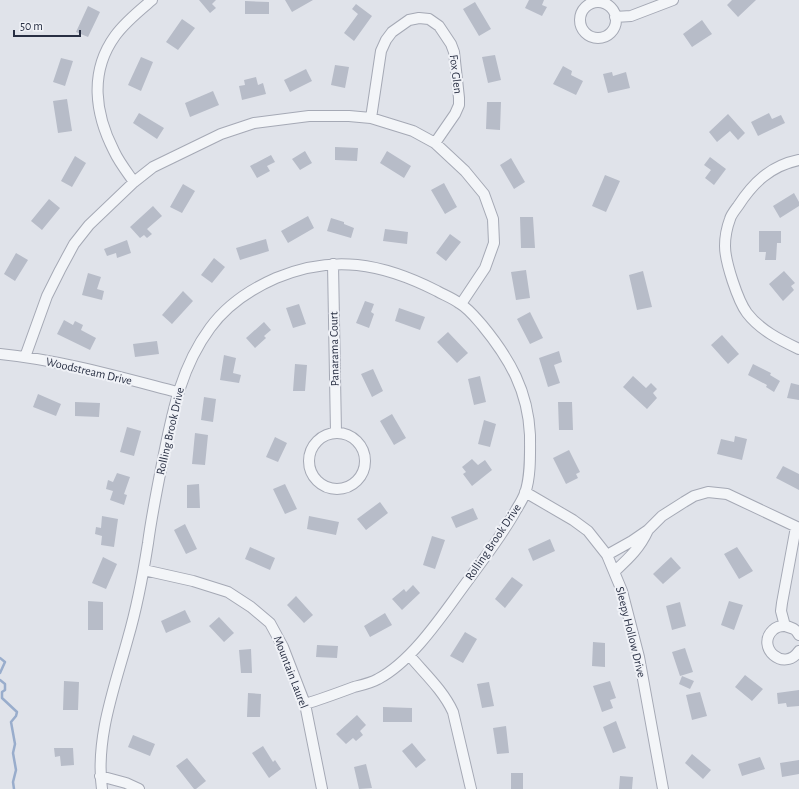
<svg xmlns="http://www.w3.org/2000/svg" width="799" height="789" font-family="'Alegreya Sans',sans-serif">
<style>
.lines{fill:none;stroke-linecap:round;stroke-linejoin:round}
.stream{stroke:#99adcc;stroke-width:2.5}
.building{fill:#b7bcc8}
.minor-casing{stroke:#a5a9b5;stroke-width:12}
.minor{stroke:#f3f5f8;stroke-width:10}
.labels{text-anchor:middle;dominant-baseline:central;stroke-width:4;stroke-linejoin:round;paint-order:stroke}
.street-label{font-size:12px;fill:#282f43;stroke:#f0f2f7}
</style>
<rect width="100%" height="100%" fill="#e0e3ea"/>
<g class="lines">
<path class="stream" d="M0 658 5 662 0 673
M0 680 5 684V690L2 692V698L17 712 16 716 11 722 15 744 13 753 16 770 13 782 14 789"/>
</g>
<path class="building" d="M199 0H216L212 4 216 8 210 13Z
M285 0H313L292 12Z
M529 0H544L542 5 547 7 542 16 525 8Z
M732 0H756L738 17 727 5Z
M245 1 269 2V14H245Z
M475 2 491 29 479 36 463 9Z
M356 4 372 16 354 41 344 33 358 14 352 9Z
M88 6 100 12 88 37 76 32Z
M182 19 195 28 178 50 166 42Z
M702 20 712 34 692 47 683 34Z
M495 55 501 80 488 83 482 57Z
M141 57 153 62 141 91 128 85Z
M61 58 73 61 65 86 53 82Z
M335 65 349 67 345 88 331 85Z
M563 66 572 71 571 75 583 81 576 95 553 84Z
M306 69 312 81 290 92 284 80Z
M612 72 613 76 626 72 630 88 608 93 603 74Z
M256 77 258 85 263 83 266 94 242 100 239 86 245 85 244 80Z
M213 91 219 105 190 117 185 103Z
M67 99 72 131 58 133 53 101Z
M487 102H501L500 130 486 129Z
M139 113 164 128 157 139 133 123Z
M769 113 772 119 781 115 785 123 758 136 751 122Z
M728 114 745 133 738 140 730 131 717 142 709 132Z
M335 147 358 148 357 161 335 160Z
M305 151 312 163 300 170 292 159Z
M387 151 411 166 404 178 380 163Z
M271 155 275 162 267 166 270 171 257 178 250 166Z
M75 156 86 163 72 187 61 181Z
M710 157 726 169 714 185 705 178 711 170 704 165Z
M511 158 525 182 514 189 500 165Z
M605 175 620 181 606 212 592 206Z
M444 183 457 207 445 214 431 190Z
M183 184 195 191 182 213 170 207Z
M794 193 799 202V206L780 218 773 206Z
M49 199 60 208 42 230 31 221Z
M153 206 162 216 147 229 152 234 147 238 144 235 140 238 130 227Z
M308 216 314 228 288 243 281 231Z
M520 217H533L535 248H521Z
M331 218 344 222V224L354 228 351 238 327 231Z
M385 229 408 232 407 244 383 241Z
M759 231H781V243H777L776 260H765L766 252H759Z
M450 234 461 242 446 261 436 253Z
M266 239 269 251 240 260 236 248Z
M127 240 131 253 117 258 116 253 107 256 104 249Z
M16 253 28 260 15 281 4 274Z
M214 258 225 267 212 283 201 275Z
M526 270 530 298 516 300 511 272Z
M643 271 652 307 637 310 629 275Z
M784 271 795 283 791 286 794 290 783 301 769 284Z
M88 273 101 277 97 289 104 291 102 300 82 295Z
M183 291 193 301 172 324 162 315Z
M365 301 374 304 371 312 374 314 369 328 356 323Z
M299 304 306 324 293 328 286 308Z
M399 308 425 317 420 330 395 321Z
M530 312 543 338 530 344 517 319Z
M64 320 73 325 75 321 83 325 81 330 96 338 90 350 57 334Z
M264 322 271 330 264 336 266 338 255 348 246 338Z
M448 332 468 353 457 363 437 342Z
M722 335 739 354 728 364 711 345Z
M157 341 159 354 135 357 133 344Z
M559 351 562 362 554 365 560 383 548 387 539 358Z
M224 355 236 358 233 373 241 375 239 383 220 380Z
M295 364 307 365 305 391H293Z
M753 364 771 373 770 375 780 381 774 392 766 387 767 385 748 375Z
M373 369 383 391 372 397 361 374Z
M480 376 486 402 474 405 468 379Z
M633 376 646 388 651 383 657 389 653 393 657 398 647 409 623 387Z
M791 383 799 385V400L787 398Z
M38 394 61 404 56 416 33 407Z
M204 397 216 399 213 422 201 420Z
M75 402 100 403 99 417 75 416Z
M558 402H572L573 430H559Z
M392 414 406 438 394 445 380 421Z
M484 420 496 424 490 447 478 444Z
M127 427 141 431 134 456 120 452Z
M195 433 208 435 205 465 192 464Z
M735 436 747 439 742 460 717 454 721 439 734 442Z
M275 437 287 443 278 462 266 457Z
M569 450 580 472 576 474 578 478 566 484 553 458Z
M472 459 478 465 485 460 492 470 472 486 463 474 466 472 462 467Z
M783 466 799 474V490L776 478Z
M117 473 130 477 124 494 127 495 124 505 110 500 113 491 106 489 108 480 113 482Z
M199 484 200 508H187V485Z
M285 484 297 509 285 514 273 489Z
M380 502 388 513 366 530 357 519Z
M473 508 478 519 456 528 451 517Z
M102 516 118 519 114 547 101 545 102 536 95 534 96 527 101 528Z
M309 516 339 522 336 535 307 529Z
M185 524 197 549 186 554 174 530Z
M432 536 445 540 435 569 423 565Z
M550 539 555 551 533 561 528 549Z
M250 547 275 558 270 570 245 559Z
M737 547 753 571 739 579 724 554Z
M103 557 117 564 106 589 92 583Z
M671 557 681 568 663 584 653 574Z
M512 577 523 585 505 608 495 599Z
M413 585 420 593 402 610 392 599 404 589 406 592Z
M296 596 313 615 304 623 287 605Z
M88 601 103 602V630H88Z
M729 601 743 605 734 630 721 625Z
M680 602 686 626 672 630 666 606Z
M185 610 191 622 166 633 161 621Z
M385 613 392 625 370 637 364 626Z
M219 617 234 633 224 642 209 626Z
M465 632 477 639 463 663 450 656Z
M593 642 605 643V667L592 666Z
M317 645 338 646 337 658 316 657Z
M685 648 693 672 680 676 672 652Z
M251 649 252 673H241L239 650Z
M745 675 763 689 752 701 735 687Z
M682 676 694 681 690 689 679 684Z
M64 681 79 682 78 710H63Z
M610 681 616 698 610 700 613 708 602 712 593 686Z
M489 682 494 706 482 708 477 684Z
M799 690V706L787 707 786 703 778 704 777 693Z
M700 692 707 716 692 720 686 695Z
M248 693 261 694 260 717H247Z
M383 707 412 708V722H383Z
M357 715 366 725 360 731 363 735 356 741 353 738 346 744 336 734Z
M616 721 626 748 613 753 603 727Z
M506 726 509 753 497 754 493 728Z
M133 735 155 744 150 756 128 747Z
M412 743 426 760 416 768 402 751Z
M263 746 273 762 275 760 281 769 269 778 252 753Z
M54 748H73L74 765 61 766 60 756 55 757Z
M692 754 711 770 703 779 685 763Z
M760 757 765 769 742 776 738 764Z
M187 758 206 781 196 789H194L176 766Z
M799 760V774L782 777 780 763Z
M366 764 372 788 359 789 354 767Z
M511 773H523V789H511Z
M620 776 633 777 632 789H619Z"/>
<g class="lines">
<defs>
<path id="minor" d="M580 20a18 18 0 1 1 36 0a18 18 0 1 1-36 0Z
M615 17 631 16 673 0
M371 118 381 51 386 40 392 32 409 20 419 18 429 19 439 26 451 44 454 52 459 98V105L455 114 435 143
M799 160C770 166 753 183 738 206 735 210 731 215 730 219 727 227 725 238 725 246 725 262 738 301 747 313 760 330 780 340 799 349
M134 182C127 172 119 162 114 151 95 114 89 72 115 36 125 22 139 11 152 0
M333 264 336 433
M0 354C60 360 119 377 177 392
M25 357 47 296 60 270 74 244 89 225 134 182 153 167 221 134 254 123 309 116H349L371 118 413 131 435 143 465 171 484 194 493 219 494 243 485 268 461 304
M309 461a28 28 0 1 1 56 0a28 28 0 1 1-56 0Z
M525 492 573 520 588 531 607 555 622 591 639 657 663 789
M607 555 632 541 648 530 662 516 684 502 694 496 708 492 727 494 799 528
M144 570 193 581 228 592 251 607 270 623 283 647 305 704 322 789
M614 572C629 558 640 548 648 530
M794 629 785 626 781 611 782 603 796 527
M799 635C796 629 790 626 784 626 780 626 776 627 773 630 755 647 784 673 799 651
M409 655C424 673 443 690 453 712L471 789
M100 776 126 783 139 789
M102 789C95 738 115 686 128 638 137 607 143 575 148 543 152 513 158 484 164 454 173 409 182 366 210 328 226 306 251 289 276 278 333 254 382 263 437 291 444 295 452 298 459 303 468 308 476 318 482 325 510 359 528 391 530 435 530 452 531 477 525 493 523 499 519 505 516 510 503 534 485 557 469 579 445 611 414 660 378 679 371 683 362 685 354 687 338 693 322 699 305 704"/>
</defs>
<use href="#minor" class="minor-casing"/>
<use href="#minor" class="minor"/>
</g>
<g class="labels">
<g class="street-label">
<text transform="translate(456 74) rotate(83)">Fox Glen</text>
<text transform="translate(334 349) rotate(-91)">Panarama Court</text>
<text transform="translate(89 371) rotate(13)">Woodstream Drive</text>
<text transform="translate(170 431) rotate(-77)">Rolling Brook Drive</text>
<text transform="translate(493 542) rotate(-56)">Rolling Brook Drive</text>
<text transform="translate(631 632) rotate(76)">Sleepy Hollow Drive</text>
<text transform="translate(291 672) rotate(69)">Mountain Laurel</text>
</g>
</g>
<path d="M14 30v6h66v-6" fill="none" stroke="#282f43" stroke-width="2"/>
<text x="20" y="30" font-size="12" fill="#282f43" stroke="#f0f2f7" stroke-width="3" paint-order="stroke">50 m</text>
</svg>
